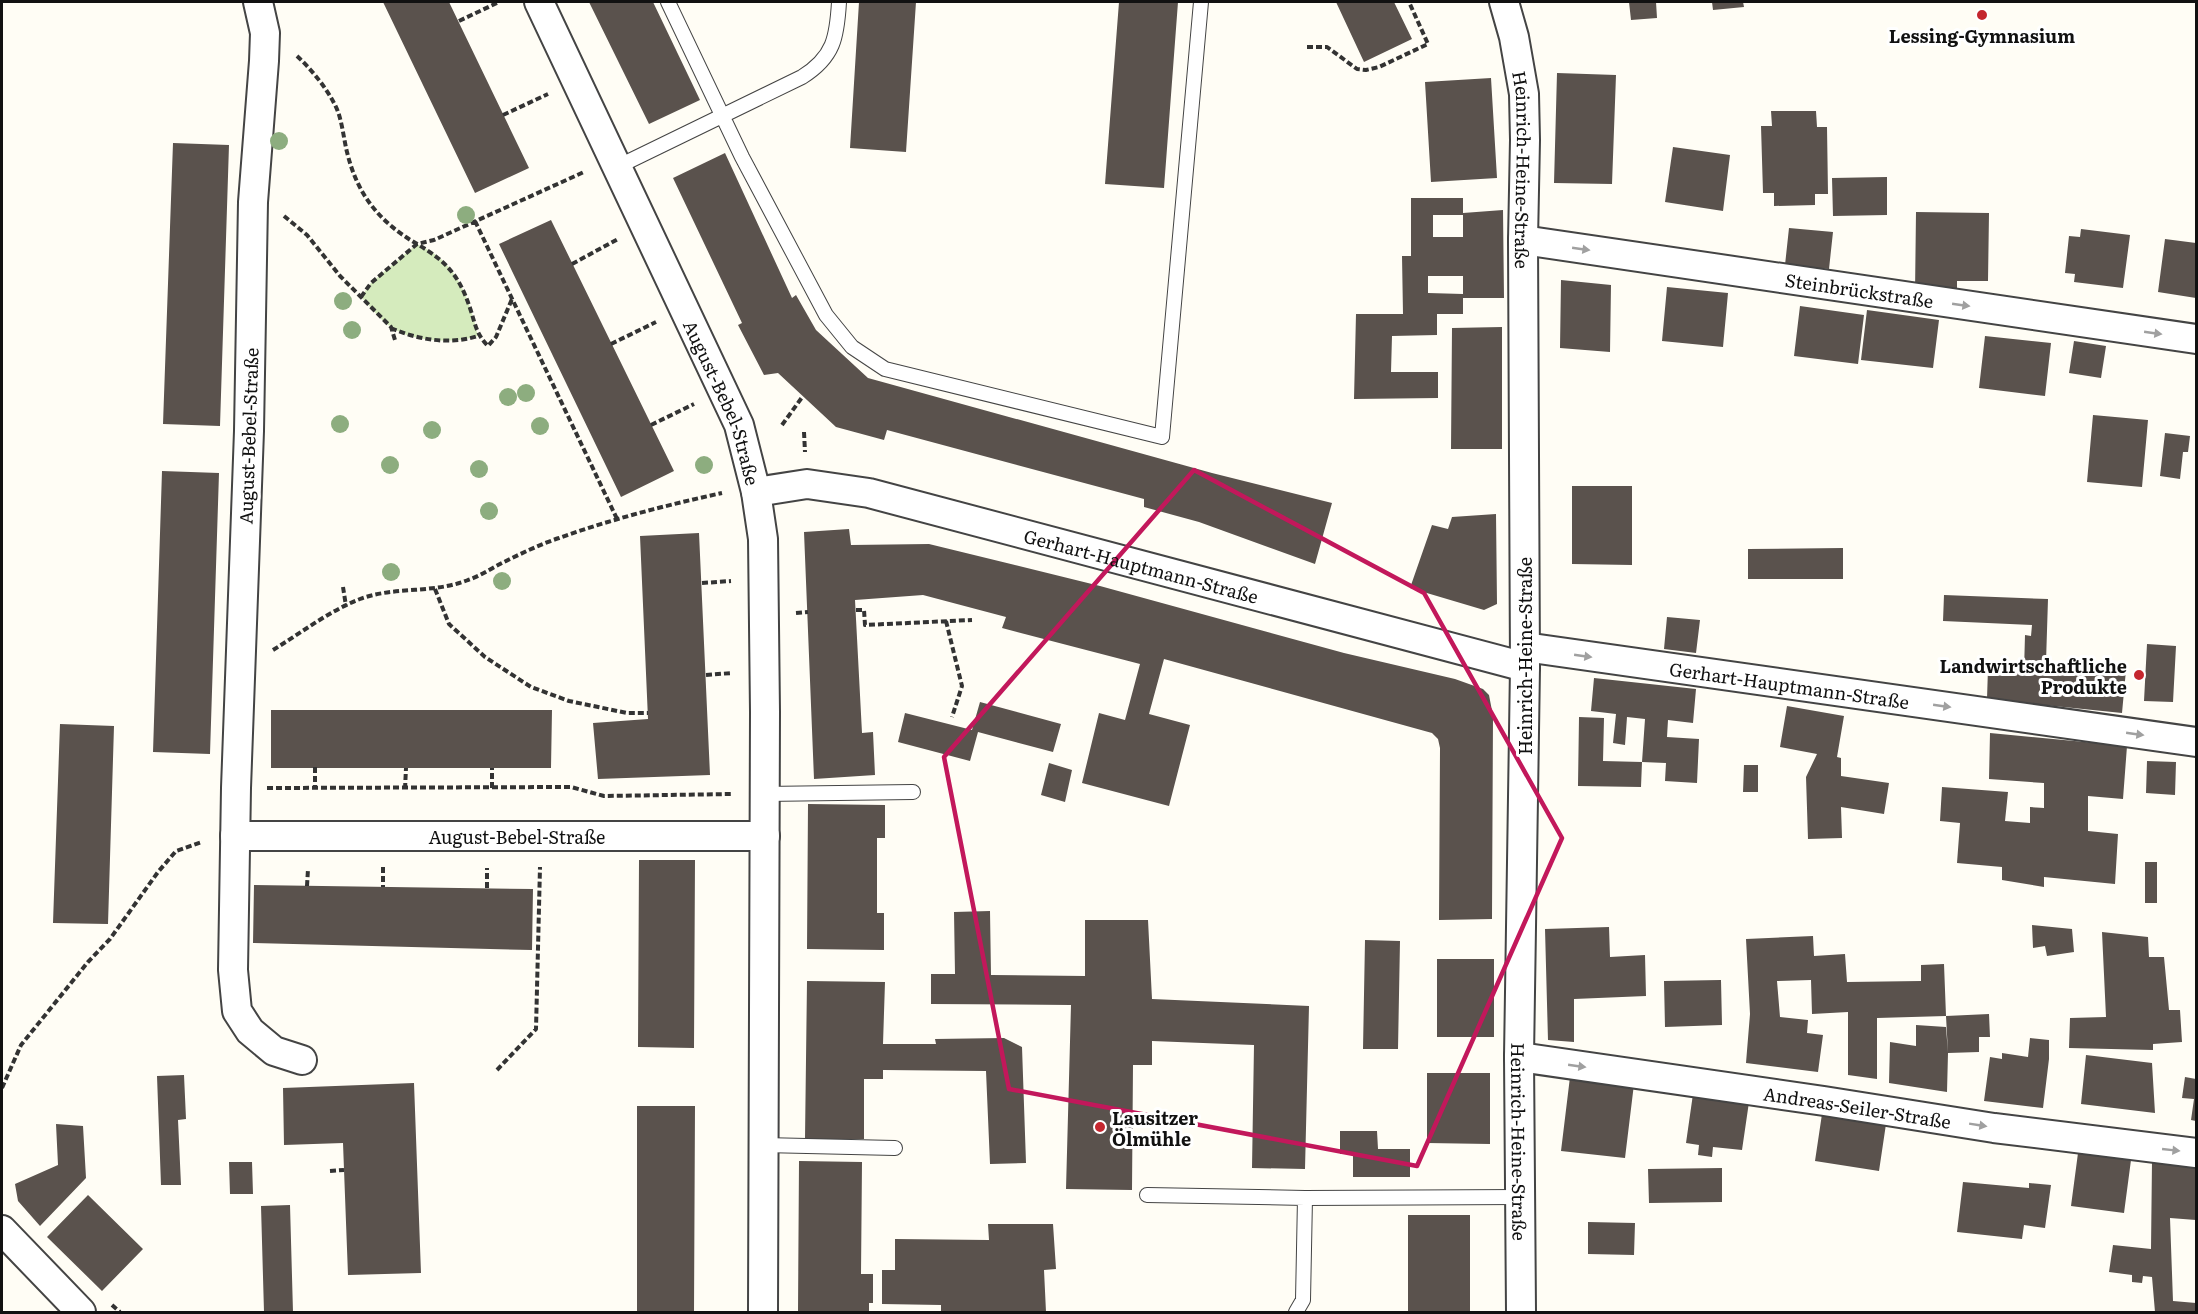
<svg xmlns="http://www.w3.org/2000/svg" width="2198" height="1314" font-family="Literata,serif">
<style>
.green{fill:#d5ebbd}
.building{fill:#5a524d;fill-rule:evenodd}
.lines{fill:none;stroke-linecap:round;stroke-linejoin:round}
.service-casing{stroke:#444;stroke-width:16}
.minor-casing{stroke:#444;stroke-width:32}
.path{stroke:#333;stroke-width:4;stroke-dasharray:6 3;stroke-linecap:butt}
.service{stroke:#fff;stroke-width:14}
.minor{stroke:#fff;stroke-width:28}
.tree{fill:#8dad7f}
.oneway{fill:#a0a0a0}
.marked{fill:none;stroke:#c2185b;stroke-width:4.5;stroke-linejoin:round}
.poi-dot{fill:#c4262e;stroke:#fff;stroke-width:2}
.labels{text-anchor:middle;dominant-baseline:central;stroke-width:6;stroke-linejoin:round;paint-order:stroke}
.poi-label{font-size:18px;font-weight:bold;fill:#111;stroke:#fff}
.street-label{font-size:18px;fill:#111;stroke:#fff}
</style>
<rect width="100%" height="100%" fill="#fffdf5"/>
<path class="green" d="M417 244C425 248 434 253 441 259 462 278 472 309 478 336 455 344 411 342 391 327 380 320 370 306 361 297L371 283Z"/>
<path class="building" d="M383 2H449L529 168 475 193Z
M589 2H653L700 100 649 124Z
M859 2H916L906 152 850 148Z
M1119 2H1178L1164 188 1105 184Z
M1336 2H1394L1412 39 1364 62Z
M1629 2H1656L1657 18 1631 20Z
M1712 2H1743L1744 7 1713 10Z
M1557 73 1616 75 1612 184 1554 183Z
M1491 78 1497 178 1431 182 1425 82Z
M1771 111H1816L1817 127H1827L1828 194H1815V205L1774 206V193H1763L1761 126H1772Z
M173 143 229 145 220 426 163 424Z
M1673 147 1730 155 1723 211 1665 202Z
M725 153 792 298 796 295 816 330 868 378 1212 473 1332 503 1315 564 1199 522 1144 507V499L887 430 884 440 836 427 778 373 764 375 738 325 742 323 673 178Z
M1887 177V215L1833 216 1832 178Z
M1411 198H1463V213L1503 210 1504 298H1463V314H1437V335L1392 336 1391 372H1438V398L1354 399 1356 314H1403L1402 256H1411ZM1433 215H1463V237H1433ZM1428 276H1463V294L1428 293Z
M1916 212 1989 213 1988 281H1957V293H1915Z
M551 220 674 471 621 497 499 244Z
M1789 228 1833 232 1829 269 1785 265Z
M2081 229 2130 235 2123 288 2074 282 2075 274 2065 273 2069 236 2080 237Z
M2165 239 2196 243V298L2158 292Z
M1561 280 1611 285 1610 352 1560 348Z
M1667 287 1728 293 1723 347 1662 341Z
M1800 306 1864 315 1858 364 1794 356Z
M1867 310 1939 320 1933 368 1861 360Z
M1502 327V449H1451L1452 328Z
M1985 336 2051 343 2045 396 1979 388Z
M2074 341 2106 346 2101 378 2069 373Z
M2093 415 2148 420 2142 487 2087 482Z
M2165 433 2190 436 2188 452H2183L2180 479 2160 476Z
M162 471 219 473 210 754 153 752Z
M1572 486H1632V565L1572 564Z
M1496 514 1497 604 1484 610 1410 588 1432 525 1448 529 1452 517Z
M849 529 851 545 929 544 1100 586 1344 653 1455 679 1483 689 1489 695 1493 716 1492 919 1439 920 1440 748 1438 739 1432 733 1164 659 1149 714 1190 725 1169 806 1082 783 1099 713 1125 720 1140 664 1002 628 1006 617 923 595 855 600 862 733 873 732 875 775 814 779 804 532Z
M699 533 710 775 598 779 593 723 648 719 640 536Z
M1843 548V579H1748V549Z
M1944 595 2048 599 2046 662 2126 670 2122 713 1987 699 1988 668 2024 671 2025 635 2031 636 2032 625 1943 621Z
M1667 617 1700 620 1696 653 1664 649Z
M2147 644 2176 646 2173 702 2144 701Z
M1594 678 1696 689 1693 723 1668 720 1667 737 1699 739 1697 783 1665 781 1666 763 1642 762 1645 719 1627 717 1625 745 1613 743 1616 714 1591 711Z
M980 702 1061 724 1053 752 978 732 970 761 898 742 905 713 972 730Z
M1787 706 1844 716 1837 757 1841 758V776L1889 783 1884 814 1841 807 1842 838 1808 839 1806 777 1817 754 1780 747Z
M271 710H552L551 768H271Z
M1579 717 1604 718 1603 761 1642 762 1641 787 1578 786Z
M60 724 114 726 108 924 53 923Z
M1990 733 2127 746 2123 799 2088 796V831L2118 834 2115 884 2044 877V887L2002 880V867L1957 863 1960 823 1940 821 1942 787 2008 792 2005 821 2030 823V807L2044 808V783L1989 779Z
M2147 761 2176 762 2175 795 2146 793Z
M1049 763 1072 770 1065 802 1041 795Z
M1744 765H1758V792H1743Z
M808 804 885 805V838H877V913H884V950L807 949Z
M639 860H695L694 1048 638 1047Z
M2145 862H2157V903H2145Z
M254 885 533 889 532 950 253 943Z
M990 911 991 975 1085 976V920H1148L1152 999 1309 1006 1305 1169 1252 1168 1254 1045 1152 1041V1065H1133L1132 1190 1066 1189 1071 1005 931 1004V974H955L954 912Z
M2032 925 2072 929 2074 952 2047 956 2045 946 2033 948Z
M1609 927 1610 957 1645 955 1646 996 1574 999V1042L1548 1040 1545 929Z
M2102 932 2148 937 2149 957H2164L2169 1010H2180L2182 1042 2153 1044V1050L2069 1048 2070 1018 2106 1017Z
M1813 936 1814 956 1845 954 1847 982 1921 981V965L1944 964 1946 1016 1877 1018V1079L1848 1075V1012L1812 1014 1811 980 1777 981 1780 1017 1808 1020 1807 1033 1823 1035 1818 1072 1746 1063 1750 1014 1746 939Z
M1365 940 1400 941 1398 1049H1363Z
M1437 959H1494V1037H1437Z
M1721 980 1722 1025 1665 1027 1664 981Z
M807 981 885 982 883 1044H936L935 1039 1004 1038 1022 1047 1026 1163 990 1164 986 1071 883 1070V1079H864V1139H805Z
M1989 1014 1990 1037H1979V1052L1948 1053 1947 1092 1889 1083 1890 1042 1916 1046V1025L1946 1027 1948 1053 1946 1016Z
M2030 1038 2049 1040V1059L2043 1108 1984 1101 1990 1057 2002 1059V1053L2028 1057Z
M2086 1055 2152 1063 2155 1113 2081 1104Z
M1427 1073H1490V1144L1427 1143Z
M184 1075 186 1119 178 1120 181 1185H161L157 1076Z
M1570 1077 1634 1084 1625 1158 1561 1151Z
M2185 1077 2196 1079V1121L2191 1120 2194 1099 2182 1098Z
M414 1083 421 1273 348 1275 343 1143 284 1145 283 1088Z
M1693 1094 1749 1102 1742 1150 1713 1147 1712 1157 1698 1155 1699 1145 1686 1143Z
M637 1106H695L694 1312H637Z
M1822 1114 1886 1124 1879 1171 1815 1161Z
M56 1124 83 1126 86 1178 40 1226 18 1201 15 1184 58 1165Z
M1340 1131H1377L1378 1149H1410V1177H1353V1154H1340Z
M2078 1153 2131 1160 2124 1213 2071 1206Z
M799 1161 862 1162 861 1274H873V1303H869V1312H798Z
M2152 1161 2196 1167V1220L2170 1218 2173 1301 2196 1303V1312H2155L2152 1277 2143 1276 2142 1283 2132 1282V1275L2109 1272 2113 1245 2151 1249Z
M229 1162H252L253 1194H230Z
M1722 1168V1202L1649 1203 1648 1169Z
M1963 1182 2029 1188V1183L2051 1185 2045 1228 2024 1225 2022 1239 1957 1232Z
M88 1195 143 1249 102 1291 47 1237Z
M290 1205 293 1312H264L261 1206Z
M1408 1215H1470V1312H1408Z
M1588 1222 1635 1223 1634 1255 1588 1254Z
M988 1224H1053L1056 1269 1044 1270 1046 1312H941V1305L882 1304V1270H895V1239L989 1240Z"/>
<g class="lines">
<defs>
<path id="service" d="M668 2 742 157 826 315 852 347 885 369 1162 437 1201 2
M617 167 802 77C834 57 837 37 839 2
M764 794 913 792
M763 1145 895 1148
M1147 1195 1305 1198 1521 1197
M1296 1312 1303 1300 1305 1198"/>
<g id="minor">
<path d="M258 2 265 33 264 61 253 202 249 431 236 788 233 970 237 1011 250 1031 274 1051 302 1060"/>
<path id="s1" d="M539 2 739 425 756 492 763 539 765 712 763 1312"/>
<path id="s2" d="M1504 2 1514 37 1524 94 1525 140 1523 240 1525 667 1519 1057 1521 1312"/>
<path id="s3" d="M1523 240 2196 339"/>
<path id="s4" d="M756 492 807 484 869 493 1525 667"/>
<path id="s5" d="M1525 647 2196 742"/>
<path id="s6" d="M235 836H765"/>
<path id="s7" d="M1519 1057 1824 1101 1994 1128 2196 1153"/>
<path d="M2 1230 81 1312"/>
</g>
</defs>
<use href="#service" class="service-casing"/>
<use href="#minor" class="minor-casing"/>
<path class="path" d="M459 21 499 2
M1307 47H1327L1357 69 1366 70 1379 67 1428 44 1409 2
M297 56C311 69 325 86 334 103 342 117 343 136 347 152 357 194 379 222 417 244L434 240 584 172
M503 115 548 94
M284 216 307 235 340 276 391 327 395 340
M475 221 618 521
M572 264 618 239
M361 297 371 283 417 244C446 261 459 275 470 308 475 323 476 334 488 346L496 337 512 299
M391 328C418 340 450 345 478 336
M611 344 656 322
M651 425 694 404
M782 425 803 396
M804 432 805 452
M702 583 731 581
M343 587 346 606
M435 589 449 624 485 657 531 687 569 701 627 713H648
M856 610H864L865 625 972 620
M796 613 808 612
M946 621 962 686 952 717
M273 650C301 633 329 611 360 599 395 586 433 594 468 580 480 576 492 568 504 562 522 553 541 544 559 538 612 519 667 505 722 493
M706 675 732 673
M315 767V789
M267 788 571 787 604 796 732 794
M492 788V768
M405 789 406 768
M383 867V887
M307 886 308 869
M487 888V868
M497 1070 536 1029 540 867
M2 1088 21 1045 88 962 110 939 158 872 176 851 202 842
M330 1171 344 1170
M112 1305 120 1312"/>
<use href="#service" class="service"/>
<use href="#minor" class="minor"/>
</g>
<g class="tree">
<circle cx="279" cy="141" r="9"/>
<circle cx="466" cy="215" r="9"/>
<circle cx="343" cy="301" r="9"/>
<circle cx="352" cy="330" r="9"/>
<circle cx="526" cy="393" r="9"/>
<circle cx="508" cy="397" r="9"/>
<circle cx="340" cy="424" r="9"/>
<circle cx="540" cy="426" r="9"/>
<circle cx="432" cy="430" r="9"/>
<circle cx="390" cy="465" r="9"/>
<circle cx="704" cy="465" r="9"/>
<circle cx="479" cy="469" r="9"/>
<circle cx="489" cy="511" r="9"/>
<circle cx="391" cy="572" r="9"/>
<circle cx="502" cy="581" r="9"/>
</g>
<defs><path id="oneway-solid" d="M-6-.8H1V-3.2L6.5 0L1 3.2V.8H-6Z" transform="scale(1.5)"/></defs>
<g class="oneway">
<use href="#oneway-solid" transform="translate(1581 249) rotate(8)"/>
<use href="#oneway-solid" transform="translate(1961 305) rotate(8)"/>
<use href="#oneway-solid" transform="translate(2153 333) rotate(8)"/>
<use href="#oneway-solid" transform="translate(1583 656) rotate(8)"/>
<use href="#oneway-solid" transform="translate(1942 706) rotate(8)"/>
<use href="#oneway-solid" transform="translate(2135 734) rotate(8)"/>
<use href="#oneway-solid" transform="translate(1577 1066) rotate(8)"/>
<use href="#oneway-solid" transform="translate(1978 1125) rotate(9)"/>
<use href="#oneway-solid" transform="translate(2171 1150) rotate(6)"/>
</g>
<path class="marked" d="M1194 470 1424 593 1562 838 1417 1166 1009 1089 944 757Z"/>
<g class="poi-dot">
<circle cx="1982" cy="15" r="6"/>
<circle cx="2139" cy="675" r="6"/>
<circle cx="1100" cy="1127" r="6"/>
</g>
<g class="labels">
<g class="poi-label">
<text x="1982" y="35">Lessing-Gymnasium</text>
<text x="2127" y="665" text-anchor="end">Landwirtschaftliche<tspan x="2127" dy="21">Produkte</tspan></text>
<text x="1112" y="1117" text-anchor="start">Lausitzer<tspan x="1112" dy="21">Ölmühle</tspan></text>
</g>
<g class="street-label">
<text stroke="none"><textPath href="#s2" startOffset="170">Heinrich-Heine-Straße</textPath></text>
<text stroke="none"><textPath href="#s3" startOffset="340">Steinbrückstraße</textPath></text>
<text stroke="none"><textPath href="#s1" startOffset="441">August-Bebel-Straße</textPath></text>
<text transform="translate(248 436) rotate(-88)">August-Bebel-Straße</text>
<text stroke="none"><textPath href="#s4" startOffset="396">Gerhart-Hauptmann-Straße</textPath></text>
<text transform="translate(1524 656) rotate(-90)">Heinrich-Heine-Straße</text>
<text stroke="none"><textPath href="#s5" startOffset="267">Gerhart-Hauptmann-Straße</textPath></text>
<text stroke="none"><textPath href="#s6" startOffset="282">August-Bebel-Straße</textPath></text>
<text stroke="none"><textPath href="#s7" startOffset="342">Andreas-Seiler-Straße</textPath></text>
<text stroke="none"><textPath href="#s2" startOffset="1142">Heinrich-Heine-Straße</textPath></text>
</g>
</g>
<rect width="2198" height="1314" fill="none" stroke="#111111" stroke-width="6"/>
</svg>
